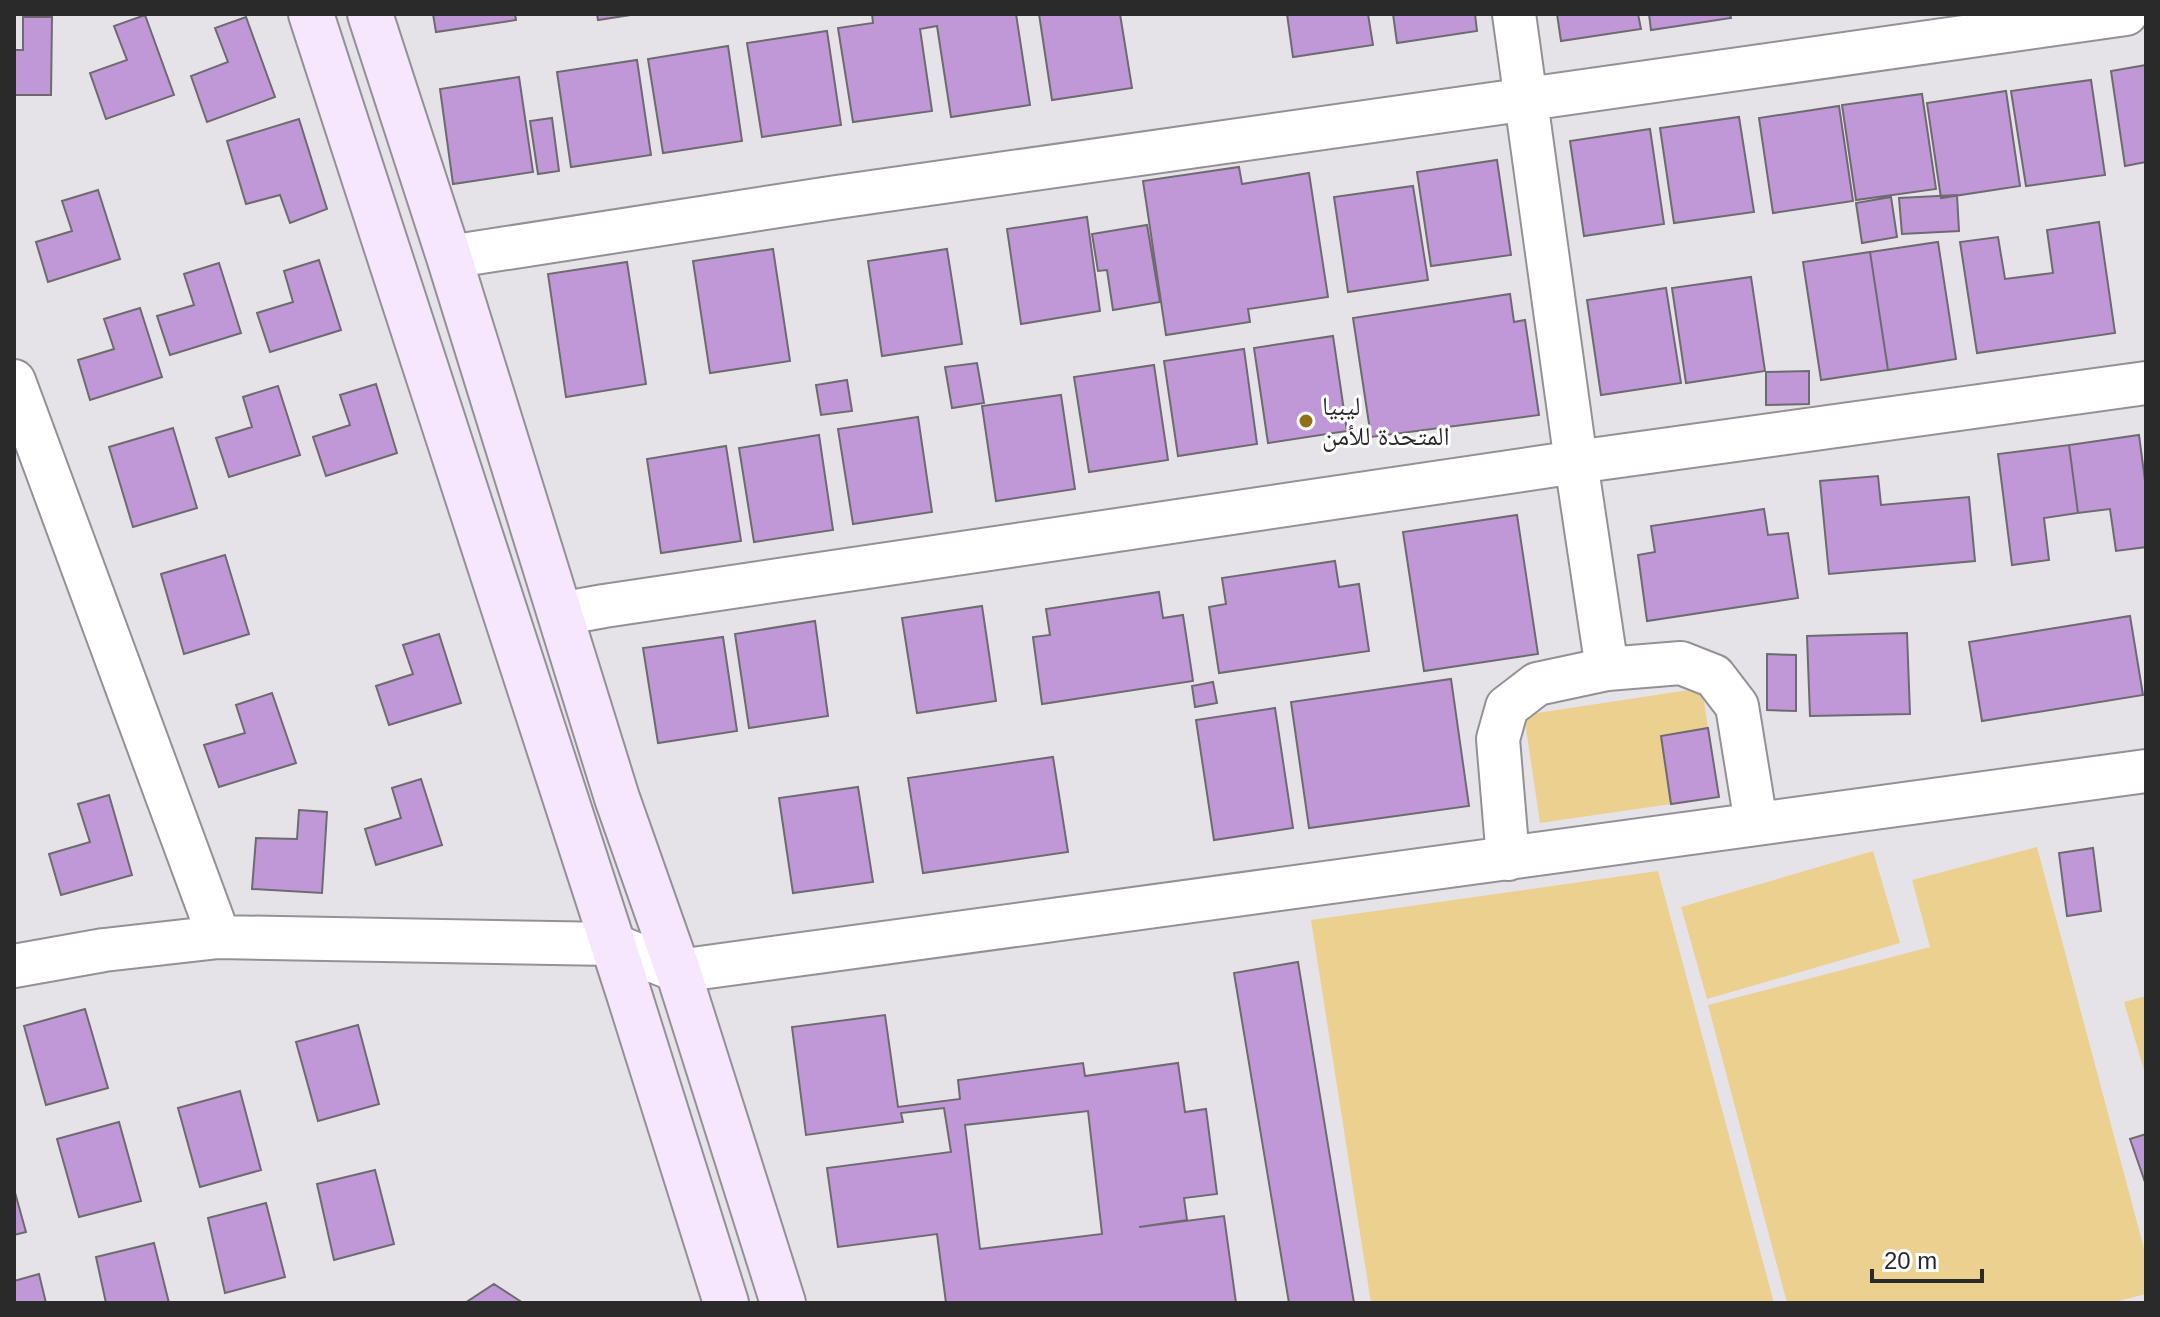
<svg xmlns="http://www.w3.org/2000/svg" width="2160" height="1317" font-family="Arial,'Noto Naskh Arabic',sans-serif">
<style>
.green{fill:#ebd090}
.building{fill:#c198d7;stroke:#6d6b6f;stroke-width:2;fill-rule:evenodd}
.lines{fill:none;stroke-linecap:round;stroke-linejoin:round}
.street-casing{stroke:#939195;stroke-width:46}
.secondary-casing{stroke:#939195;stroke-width:48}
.street{stroke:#fff;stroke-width:42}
.secondary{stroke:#f6e6fe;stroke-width:44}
.poi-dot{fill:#8f7015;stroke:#fff;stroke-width:3}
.labels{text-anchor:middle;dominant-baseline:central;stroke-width:6;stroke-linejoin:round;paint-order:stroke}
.poi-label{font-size:26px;fill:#2b2a2b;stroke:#fff;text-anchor:start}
</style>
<rect width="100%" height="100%" fill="#e6e3e8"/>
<path class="green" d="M1702 688 1708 728 1661 736 1671 804 1540 823 1524 715Z
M2037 847 2146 1256V1294L2111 1303H1787L1708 1005 1930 947 1912 880Z
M1873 851 1900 943 1707 999 1681 907Z
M1658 871 1774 1303H1371L1311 920Z
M2146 996V1077L2124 1002Z"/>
<path class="building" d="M433 14H515L516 20 436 32Z
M597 14H637L598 20Z
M872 14H1016L1030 105 951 117 937 26 920 29 932 111 853 122 838 28 873 23Z
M1039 14H1120L1132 88 1052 100Z
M1287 14H1368L1373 45 1293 57Z
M1393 14H1475L1477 31 1397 43Z
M1557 14H1638L1641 29 1561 41Z
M1649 14H1730L1731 18 1651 30Z
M145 15 174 95 106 119 90 73 127 60 114 26Z
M23 17H52L51 95H14V50H23Z
M246 17 275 97 207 122 191 76 228 62 215 28Z
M827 31 841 125 762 137 747 43Z
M728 46 742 141 663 153 648 59Z
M637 60 651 155 571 167 557 72Z
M2146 65V162L2125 166 2111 71Z
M519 77 533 172 453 184 440 89Z
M2091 80 2105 175 2026 186 2011 91Z
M2006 91 2020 186 1941 198 1927 103Z
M1922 94 1936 189 1856 200 1842 105Z
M1839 106 1853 201 1773 213 1759 118Z
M1739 117 1754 212 1674 223 1660 128Z
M552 118 559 171 538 174 530 121Z
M299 119 327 209 290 223 280 195 246 204 227 141Z
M1650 129 1664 224 1584 236 1570 141Z
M1497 160 1511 255 1431 266 1417 172Z
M1239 167 1242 184 1309 173 1328 297 1248 309 1250 322 1166 335 1143 181Z
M1413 186 1428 280 1348 292 1334 197Z
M98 190 120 259 48 282 36 242 72 231 62 201Z
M1957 195 1959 231 1902 234 1899 198Z
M1891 197 1897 237 1862 243 1856 203Z
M1087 217 1100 311 1021 324 1007 229Z
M2099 222 2115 333 1977 353 1960 242 1998 237 2005 279 2053 273 2047 230Z
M1147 225 1160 302 1113 310 1107 270 1098 271 1092 234Z
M1938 242 1956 359 1888 370 1870 252Z
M773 249 790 361 710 373 693 261Z
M947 249 962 344 882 356 868 261Z
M1870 252 1888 370 1821 380 1803 262Z
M319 260 341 330 270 352 257 313 293 302 284 271Z
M627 262 646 384 566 397 548 274Z
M219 263 241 333 170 355 157 316 194 305 184 274Z
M1751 277 1765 371 1686 383 1672 288Z
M1666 288 1681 383 1601 395 1587 300Z
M1510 294 1514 322 1525 320 1539 415 1371 437 1353 318Z
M140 308 162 377 90 400 78 360 114 349 104 319Z
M1333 336 1347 431 1268 443 1254 348Z
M1244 349 1257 444 1178 456 1164 361Z
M977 363 984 403 952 408 945 367Z
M1154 365 1168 460 1089 472 1074 377Z
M1809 371V404L1766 405V372Z
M847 380 852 411 821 415 816 385Z
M376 384 397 453 326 476 313 437 350 425 340 395Z
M278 386 300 455 229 477 216 438 252 427 243 397Z
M1061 395 1075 489 996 501 982 406Z
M918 417 932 512 853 524 838 429Z
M173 428 197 508 133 527 109 447Z
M819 435 833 530 754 542 739 448Z
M2139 435 2146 488V547L2116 551 2110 509 2078 513 2069 445Z
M2069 445 2078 513 2044 518 2049 560 2012 565 1998 454Z
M726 446 741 541 661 553 647 459Z
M1878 476 1881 505 1969 497 1975 561 1829 574 1820 481Z
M1764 509 1768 535 1788 533 1798 598 1647 621 1638 555 1655 552 1651 526Z
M1517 515 1538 654 1424 671 1403 532Z
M225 555 249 634 184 654 161 574Z
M1335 561 1339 587 1359 584 1369 651 1219 673 1209 607 1226 604 1222 578Z
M1159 592 1163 618 1183 615 1193 681 1042 704 1033 637 1050 635 1046 609Z
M982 606 996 701 917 713 902 618Z
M2130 616 2143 695 1982 721 1969 642Z
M815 621 828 716 749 728 735 634Z
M1907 633 1910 714 1810 716 1807 636Z
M439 634 461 703 389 725 376 686 413 674 403 645Z
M723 637 737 731 658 743 643 648Z
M1767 654 1796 655V711L1767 710Z
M1451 679 1469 806 1309 828 1291 702Z
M1213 682 1217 703 1195 707 1192 686Z
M272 693 296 763 219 787 204 745 245 733 236 705Z
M1275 708 1293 828 1214 840 1196 720Z
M1708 728 1719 797 1671 804 1661 736Z
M1053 757 1068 852 923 873 908 778Z
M421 779 442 845 376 865 365 829 401 818 392 788Z
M858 787 873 882 793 893 779 798Z
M109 795 132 875 61 895 49 854 90 842 78 804Z
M299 810 327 812 322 893 252 889 256 838 297 839Z
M2093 848 2101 911 2067 916 2059 853Z
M1298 962 1354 1303H1289L1234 973Z
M85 1009 108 1088 46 1105 24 1026Z
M885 1015 898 1107 960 1099 958 1080 1083 1063 1085 1076 1178 1063 1185 1112 1206 1109 1217 1194 1184 1198 1187 1220 1139 1227 1224 1216 1236 1303H946L937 1234 838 1247 827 1168 951 1152 944 1108 901 1113 903 1122 806 1135 792 1027ZM1088 1111 1102 1234 980 1249 965 1125Z
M358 1025 379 1104 318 1121 296 1042Z
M240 1091 261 1170 200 1187 178 1108Z
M119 1122 141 1201 79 1217 57 1139Z
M2146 1134V1185L2130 1139Z
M375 1170 394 1244 334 1260 317 1184Z
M14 1189 26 1232 14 1235Z
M266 1203 285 1277 225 1293 208 1218Z
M154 1243 169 1303H106L96 1257Z
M39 1274 46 1303H14V1281Z
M494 1284 523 1303H465Z"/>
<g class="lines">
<defs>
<path id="street" d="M1514 14 1576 462 1607 669
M449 257 837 197 2126 14
M14 381 219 937
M560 614 604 606 1576 462 2146 383
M1508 859 1498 739 1507 707 1537 684 1607 669 1681 663 1714 676 1737 706 1756 823
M14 966 104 950 219 937 611 944 678 971 2146 771"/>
<path id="secondary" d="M311 14 629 994 726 1303
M370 14 449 257 617 798 678 971 783 1303"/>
</defs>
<use href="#street" class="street-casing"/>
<use href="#secondary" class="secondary-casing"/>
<use href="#street" class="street"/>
<use href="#secondary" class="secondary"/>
</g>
<circle class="poi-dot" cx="1306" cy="421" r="8"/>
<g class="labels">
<g class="poi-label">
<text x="1322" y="406">ليبيا<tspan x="1322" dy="30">المتحدة للأمن</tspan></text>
</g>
</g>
<rect width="2160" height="1317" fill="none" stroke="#2b2a2b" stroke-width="32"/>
<path d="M1872 1269v12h110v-12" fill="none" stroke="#2b2a2b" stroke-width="4"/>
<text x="1884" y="1269" font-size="24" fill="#2b2a2b" stroke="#ffffff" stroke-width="6" paint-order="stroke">20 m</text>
</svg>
